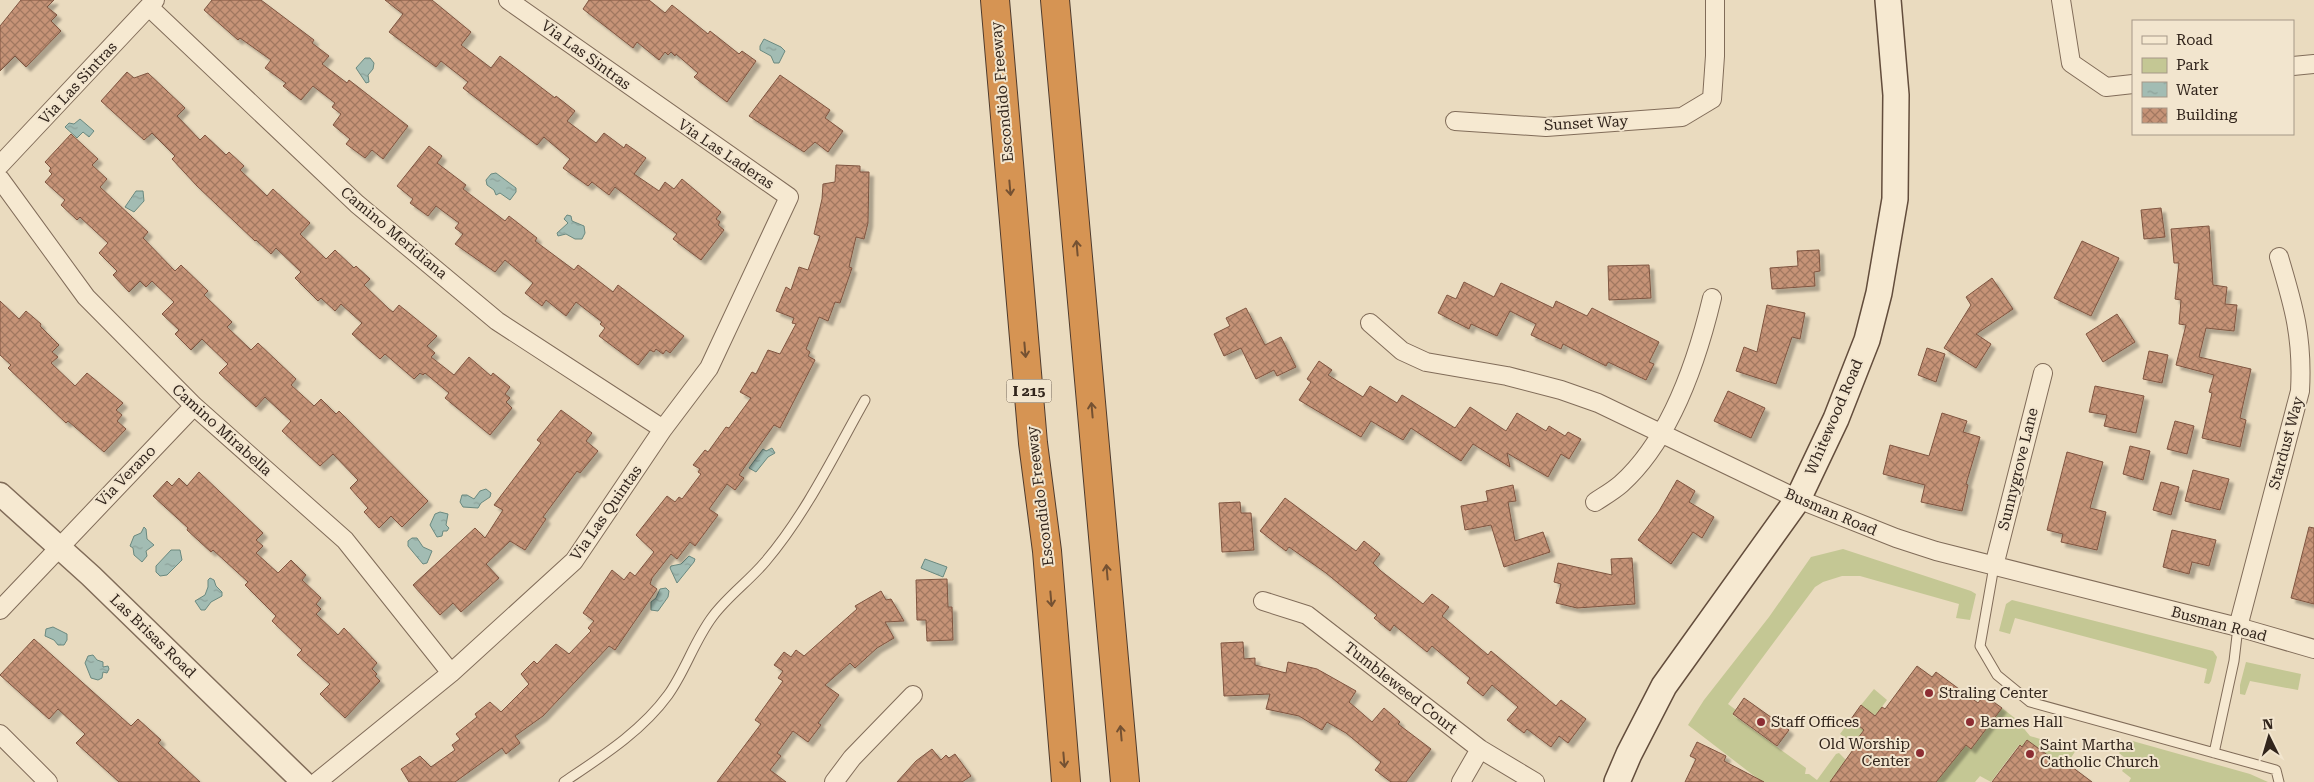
<svg xmlns="http://www.w3.org/2000/svg" width="2314" height="782" font-family="'Roboto Serif',serif">
<style>
.green{fill:#c4c794}
.water{fill:url(#water-ripples);stroke:#6a897f}
.building{fill:url(#building-cross-hatch);stroke:#7f5540;filter:url(#shadow)}
.lines{fill:none;stroke-linecap:round;stroke-linejoin:round}
.service-casing{stroke:#816c59;stroke-width:11}
.minor-casing{stroke:#816c59;stroke-width:20}
.tertiary-casing{stroke:#816c59;stroke-width:25}
.secondary-casing{stroke:#634d3c;stroke-width:28}
.motorway-casing{stroke:#4f3b2d;stroke-width:30}
.service{stroke:#f6e9d1;stroke-width:9}
.minor{stroke:#f6e9d1;stroke-width:18}
.tertiary{stroke:#f6e9d1;stroke-width:22}
.secondary{stroke:#f6e9d1;stroke-width:25}
.motorway{stroke:#d69453;stroke-width:28}
.oneway{stroke:#745132}
.poi-dot{fill:#8c2d33;stroke:#f2e5ce;stroke-width:2}
.labels{text-anchor:middle;dominant-baseline:central;stroke-width:4;stroke-linejoin:round;paint-order:stroke}
.shield{fill:#f2e5ce;stroke:#6c5f51;stroke-width:1}
.shield-label{font-size:14px;font-weight:bold;fill:#32251c}
.street-label{font-size:15px;fill:#32251c;stroke:#f2e5ce}
.poi-label{font-size:15px;fill:#32251c;stroke:#f2e5ce;text-anchor:start}
</style>
<defs>
<pattern id="water-ripples" width="26" height="14" patternUnits="userSpaceOnUse" patternTransform="scale(1.25)"><rect width="26" height="14" fill="#a2bcb3"/><path d="M2 4q2-2 4 0t4 0M15 11q2-2 4 0t4 0" fill="none" stroke="#8ca199"/></pattern>
<pattern id="building-cross-hatch" width="8" height="8" patternUnits="userSpaceOnUse" patternTransform="scale(1.25)"><rect width="8" height="8" fill="#c69377"/><path d="M0 0l8 8M0 8l8-8" fill="none" stroke="#a17861"/></pattern>
<filter id="shadow"><feDropShadow dx="4.5" dy="4.5" stdDeviation="1" flood-color="#0004"/></filter>
</defs>
<rect width="100%" height="100%" fill="#eadbbf"/>
<path class="green" d="M1843 549 1971 591 1976 594 1970 620 1956 618 1959 604 1860 576H1842L1823 582 1815 587 1728 704 1736 710 1733 715 1806 768 1805 774H1809L1817 780 1836 754 1839 753 1846 760 1830 782H1762L1688 725 1704 700 1769 617 1811 557Z
M2012 600 2213 651 2217 657 2211 681 2209 684 2204 683 2207 669 2015 618 2010 634 1999 631 2006 604Z
M2246 662 2301 674 2298 690 2250 681 2245 695 2240 694V685Z
M1874 689 1887 700 1875 716 1861 705Z
M2002 708 2016 719 2030 736 2076 750 2067 764 2061 765 2027 740 2022 747 2019 745 1991 782 1980 776 1975 782H1936L1955 758 1953 736 1971 749Z
M1851 719 1864 730 1854 743 1840 734Z
M2129 740 2250 774 2268 782H2129L2131 778 2122 771 2129 761 2119 753Z"/>
<path class="water" d="M764 39 781 47 785 51 779 63H774L771 56 760 50V46Z
M365 58H370L374 63 373 69 368 75 369 82 366 83 356 68Z
M80 119 94 131 89 137 83 132 77 138 65 127 69 123 74 124Z
M496 173 516 188V192L510 200 500 193 496 195 494 190 487 185 486 180 491 174Z
M136 191H143L144 201 134 212 125 207Z
M567 215 571 216 572 221 584 226 585 233 582 239H575L566 234 558 236 557 233 568 223 564 219Z
M772 448 775 453 768 457 756 472 749 468 763 449 766 451Z
M486 489 491 493 490 497 481 503 478 508 463 507 460 502 462 495H467L474 499 480 491Z
M440 512 448 514 446 525 449 528 447 531H443L442 536 437 537 430 525 435 514Z
M144 527 146 529 147 539 154 545 146 551 147 556 142 562 134 555 133 548 130 546 134 536 141 533Z
M412 538H417L423 547 432 551 427 563 423 564 408 546V541Z
M171 550H180L182 560 167 575 160 576 156 572V566Z
M689 556 695 559 694 562 677 583 670 568 671 566 681 564Z
M925 559 947 567 943 577 921 568Z
M210 578 214 580 216 586 222 592V596L211 602 205 610H201L195 601 205 595 208 587V580Z
M666 588 669 591 668 597 658 611 651 610V602L656 598 660 589Z
M53 627 67 634V640L64 645H58L54 640 45 636 46 629Z
M93 655 97 660 103 662V667L108 666 109 669 107 673 103 672 102 678 98 680 91 678 85 663 88 656Z"/>
<path class="building" d="M21 0H54L47 7 57 15 51 21 61 31 26 67 15 56 0 71V26Z
M212 0H261L314 40 312 43 329 56 322 64 347 83 349 80 408 126 383 159 372 150 365 158 346 144 350 139 333 125 341 114 332 107 335 103 313 86 301 100 283 86 286 83 265 68 271 60 240 38 238 40 204 10Z
M385 0H432L471 32 461 45 491 68 500 56 555 98 556 96 575 111 567 121 596 143 604 133 624 148 626 144 646 158 634 174 659 191 665 182 674 189 682 179 721 212 716 219 720 222 718 225 724 230 701 260 673 239 677 234 615 187 609 195 592 182 588 186 563 168 570 159 544 137 537 145 463 88 468 82 441 61 436 67 389 32 403 14Z
M589 0H649L665 13 672 5 708 34 710 31 739 54 742 51 756 61 727 102 694 77 698 73 676 54 675 56 671 52 668 55 665 52 659 60 637 42 633 48 583 9Z
M127 72 134 78 148 73 185 108 177 116 200 140 205 135 226 155 229 152 244 166 240 170 267 196 273 189 310 223 300 234 326 259 335 250 354 268 356 266 370 279 364 285 389 309 393 312 399 305 437 336 427 346 435 353 431 357 454 375 469 357 491 376 493 373 510 387 505 394 510 398 506 402 512 408 490 435 445 398 449 393 425 373 423 375 420 373 414 379 385 354 380 359 352 334 362 323 341 304 335 311 321 298 318 301 295 278 301 272 276 248 271 254 256 240 255 241 197 186 172 159 175 156 152 133 144 140 101 101Z
M780 75 830 110 825 118 843 131 828 152 815 142 804 152 749 116Z
M71 134 98 159 92 165 107 179 100 187 148 232 143 238 175 271 181 265 208 291 204 295 232 322 227 327 251 350 258 343 296 379 291 385 314 406 321 399 336 414 339 411 428 501 402 527 391 516 379 528 364 512 368 508 350 488 358 480 333 454 320 466 282 431 291 421 265 397 256 407 219 373 228 364 202 339 191 350 175 334 179 330 162 314 174 302 152 281 146 287 140 281 129 292 113 275 117 271 99 253 108 243 80 217 77 220 61 205 65 200 45 182 52 174 49 171 51 168 45 162Z
M429 146 442 156 437 163 466 185 463 189 505 221 509 216 537 238 535 241 574 270 578 265 613 292 618 285 684 336 670 353 666 350 663 354 656 349 654 352 650 350 638 365 599 336 605 328 600 324 602 322 576 302 566 316 546 300 542 306 525 293 533 283 505 260 495 272 455 244 463 234 455 228 459 223 436 206 428 216 410 203 413 199 397 186Z
M836 165 860 166V172H869L868 223 864 239 856 237 849 267 852 268 840 303 835 302 828 321 819 317 806 349 810 352 808 356 815 360 780 428 774 425 739 475 744 478 735 490 727 484 709 509 718 515 695 546 690 542 677 559 671 554 652 578 650 584 657 589 615 650 609 646 543 716 515 736 520 743 506 754 502 748 455 782H409L401 769 420 756 431 767 455 750 452 745 460 739 456 734 477 717 475 714 490 702 501 712 529 684 521 674 534 661 537 664 556 644 569 654 591 631 588 628 594 621 583 613 612 570 624 580 630 572 635 576 654 552 636 535 667 496 675 502 679 497 682 499 701 474 698 472 700 469 693 465 705 450 708 452 726 427 729 428 751 398 740 392 752 372 756 374 768 350 780 354 796 324 792 323 794 318 776 311 786 287 791 290 799 267 808 270 820 236 814 234 822 199 823 184 835 182Z
M2161 208 2165 237 2144 239 2141 210Z
M2209 226 2213 285 2227 287 2225 304 2237 305 2234 331 2206 328 2199 357 2251 369 2240 418 2246 420 2240 447 2202 438 2212 393 2209 392 2214 375 2176 365 2186 325 2179 324 2181 300 2175 299 2179 263H2174L2171 229Z
M2082 241 2119 258 2091 316 2054 298Z
M1819 250 1820 271 1814 272 1815 286 1772 289 1770 268 1798 266 1797 251Z
M1649 265 1651 298 1609 300 1608 266Z
M1992 278 2013 309 1976 334 1991 344 1976 368 1944 348 1971 305 1966 297Z
M1464 282 1494 297 1501 283 1553 308 1556 301 1587 316 1592 308 1659 342 1649 362 1654 364 1646 380 1608 362 1606 366 1563 344 1561 349 1531 335 1536 324 1510 311 1497 336 1471 324 1469 329 1438 313 1447 295 1456 299Z
M0 301 19 319 26 311 41 324 40 326 59 345 52 352 58 357 51 363 75 386 87 373 123 403 116 410 122 415 117 421 126 429 104 452 68 421 66 423 8 368 11 365 0 355Z
M1767 305 1805 313 1800 339 1792 337 1776 384 1736 371 1744 347 1757 352Z
M1246 308 1265 345 1281 337 1296 367 1277 376 1274 370 1256 379 1241 348 1224 356 1214 334 1230 326 1226 318Z
M2117 314 2135 342 2103 362 2086 334Z
M1927 348 1945 354 1936 382 1918 375Z
M2149 351 2168 355 2162 383 2143 379Z
M1319 361 1332 370 1328 375 1363 397 1370 386 1397 403 1402 395 1455 428 1470 407 1506 431 1517 413 1546 431 1549 426 1565 436 1568 432 1581 439 1569 459 1561 454 1548 477 1507 453 1510 467 1473 444 1461 461 1411 428 1403 440 1371 421 1361 437 1299 400 1311 382 1307 379Z
M2095 386 2144 396 2136 433 2104 426 2107 415 2089 412Z
M1728 391 1765 408 1751 438 1714 421Z
M561 410 592 433 586 441 598 451 580 473 577 471 543 517 546 519 525 550 510 541 486 564 499 578 461 612 453 603 440 615 413 585 475 528 485 538 503 510 494 505 541 443 537 440Z
M1942 413 1967 421 1963 432 1980 437 1966 484 1968 485 1962 511 1921 502 1925 485 1883 474 1890 445 1929 456Z
M2175 421 2194 426 2187 454 2167 449Z
M2130 446 2150 451 2143 480 2123 474Z
M2067 452 2103 462 2090 508 2106 512 2097 550 2061 542 2063 534 2047 530Z
M2193 470 2229 479 2220 510 2185 501Z
M199 472 263 533 256 540 263 546 256 553 278 573 291 560 306 575 302 580 321 598 316 604 321 609 316 614 338 635 344 628 377 663 372 669 377 674 375 676 380 681 345 718 320 694 330 684 297 655 302 650 272 621 276 616 245 585 248 582 213 550 211 552 187 530 188 528 153 496 167 481 172 486 179 478 187 486Z
M1677 480 1695 491 1689 502 1714 517 1702 538 1693 532 1671 564 1638 540 1659 511Z
M2161 482 2179 487 2171 515 2153 510Z
M1513 485 1516 501 1508 502 1515 541 1543 532 1550 552 1504 567 1491 525 1465 530 1461 506 1488 501 1486 491Z
M1285 498 1356 551 1364 541 1380 554 1373 563 1381 571 1423 604 1432 594 1449 607 1442 616 1488 655 1491 651 1556 706 1561 700 1586 719 1568 743 1559 736 1551 747 1527 729 1524 733 1507 720 1518 707 1492 685 1483 696 1467 683 1470 678 1432 646 1427 652 1394 625 1390 631 1374 618 1377 615 1326 573 1289 547 1286 551 1260 531Z
M1240 502 1241 513H1251L1254 550 1222 552 1219 503Z
M2309 527 2314 528V604L2291 598Z
M2172 530 2216 540 2209 566 2192 562 2189 574 2163 567Z
M1632 558 1635 604 1577 608 1556 603 1561 584 1554 582 1558 563 1612 575 1611 559Z
M947 579 948 607H952L953 640 927 641 926 620H917L916 580Z
M881 591 886 600 891 599 904 621 885 622 894 638 877 648 855 668 850 663 825 685 839 695 818 723 821 725 808 742 793 731 777 753 781 756 770 770 786 782H717L761 724 755 720 783 681 778 678 783 671 774 665 784 652 791 657 796 650 804 656 857 609 855 606Z
M34 639 131 726 138 719 161 740 158 743 200 782H119L76 743 85 734 58 709 49 719 0 675Z
M1243 642 1244 659 1255 658V665L1286 673 1288 662 1317 669 1356 691 1349 702 1372 722 1384 708 1400 722 1398 724 1431 749 1406 782H1391L1375 770 1381 762 1346 733 1327 722 1322 730 1299 716 1266 709 1270 694 1224 696 1221 643Z
M1917 666 1932 677 1936 672 1978 703 1984 695 2002 708 1971 749 1966 745 1936 782H1830L1860 740 1858 738 1864 730 1851 719 1861 705 1875 716 1882 707 1885 709Z
M1744 698 1789 730 1777 746 1733 714Z
M2027 740 2061 765 2064 761 2092 782H1992L2020 745 2022 747Z
M1697 742 1726 756 1724 761 1764 782H1685L1696 759 1690 756Z
M932 749 941 760 946 755 949 758 955 754 971 776 962 782H897L916 761Z"/>
<g class="lines">
<defs>
<path id="service" d="M1994 566 1980 646 1997 675 2030 702 2276 770 2279 782
M2214 753 2234 661 2238 627
M564 782C601 757 641 732 668 695 686 670 694 641 713 616 728 596 749 581 765 562 806 514 834 455 865 400"/>
<path id="minor" d="M2061 0 2071 63 2106 87 2133 84
M149 7 357 204 497 321 663 429
M2293 66 2314 64
M1455 121 1546 127 1682 117 1712 99 1715 56V0
M0 165 155 0
M0 179 86 297 194 406 345 540 451 673
M1370 323 1402 351 1426 362 1507 376 1561 390 1598 403 1798 499 1896 538 1936 551 2238 627 2314 649
M1595 502C1604 496 1613 491 1621 484 1670 440 1697 361 1712 298
M1994 566 2043 373
M1263 601 1307 615 1480 749 1535 782
M0 610 194 406
M2238 627 2300 391C2303 338 2294 307 2279 257
M0 734 48 782
M317 782 451 673 574 561 663 429 709 368 789 197 508 0
M834 782 852 758 913 695
M1461 782 1480 749"/>
<path id="tertiary" d="M0 494 91 576 303 782"/>
<path id="secondary" d="M1617 782 1629 754 1664 686 1798 499 1836 419 1867 340 1879 293 1895 199 1896 95 1888 0"/>
<path id="motorway" d="M995 0 1033 443 1047 551 1066 782
M1055 0 1125 782"/>
</defs>
<use href="#service" class="service-casing"/>
<use href="#minor" class="minor-casing"/>
<use href="#tertiary" class="tertiary-casing"/>
<use href="#secondary" class="secondary-casing"/>
<use href="#motorway" class="motorway-casing"/>
<use href="#service" class="service"/>
<use href="#minor" class="minor"/>
<use href="#tertiary" class="tertiary"/>
<use href="#secondary" class="secondary"/>
<use href="#motorway" class="motorway"/>
</g>
<defs><path id="oneway-shaft" d="M-6 0H5M1.5-3L5.5 0L1.5 3" fill="none" stroke-width="1.6" stroke-linecap="round" stroke-linejoin="round" transform="scale(1.25)"/></defs>
<g class="oneway">
<use href="#oneway-shaft" transform="translate(1010 188) rotate(85)"/>
<use href="#oneway-shaft" transform="translate(1077 248) rotate(-95)"/>
<use href="#oneway-shaft" transform="translate(1025 350) rotate(85)"/>
<use href="#oneway-shaft" transform="translate(1092 410) rotate(-95)"/>
<use href="#oneway-shaft" transform="translate(1107 572) rotate(-95)"/>
<use href="#oneway-shaft" transform="translate(1051 599) rotate(85)"/>
<use href="#oneway-shaft" transform="translate(1121 733) rotate(-95)"/>
<use href="#oneway-shaft" transform="translate(1064 760) rotate(85)"/>
</g>
<g class="poi-dot">
<circle cx="1929" cy="693" r="5"/>
<circle cx="1761" cy="722" r="5"/>
<circle cx="1970" cy="722" r="5"/>
<circle cx="1920" cy="753" r="5"/>
<circle cx="2030" cy="754" r="5"/>
</g>
<g class="labels">
<rect class="shield" x="1006.5" y="379.5" width="45" height="23" rx="4"/>
<g class="shield-label">
<text x="1029" y="391">I 215</text>
</g>
<g class="street-label">
<text transform="translate(586 55) rotate(36)">Via Las Sintras</text>
<text transform="translate(78 83) rotate(-47)">Via Las Sintras</text>
<text transform="translate(1002 92) rotate(-95)">Escondido Freeway</text>
<text transform="translate(1586 123) rotate(-3)">Sunset Way</text>
<text transform="translate(726 154) rotate(34)">Via Las Laderas</text>
<text transform="translate(394 233) rotate(40)">Camino Meridiana</text>
<text transform="translate(1834 417) rotate(-67)">Whitewood Road</text>
<text transform="translate(222 430) rotate(42)">Camino Mirabella</text>
<text transform="translate(2286 443) rotate(-75)">Stardust Way</text>
<text transform="translate(2018 469) rotate(-76)">Sunnygrove Lane</text>
<text transform="translate(126 476) rotate(-46)">Via Verano</text>
<text transform="translate(1040 496) rotate(-97)">Escondido Freeway</text>
<text transform="translate(1831 512) rotate(23)">Busman Road</text>
<text transform="translate(606 513) rotate(-55)">Via Las Quintas</text>
<text transform="translate(2219 624) rotate(15)">Busman Road</text>
<text transform="translate(153 636) rotate(44)">Las Brisas Road</text>
<text transform="translate(1401 688) rotate(38)">Tumbleweed Court</text>
</g>
<g class="poi-label">
<text x="1939" y="693">Straling Center</text>
<text x="1771" y="722">Staff Offices</text>
<text x="1980" y="722">Barnes Hall</text>
<text x="1910" y="744" text-anchor="end">Old Worship<tspan x="1910" dy="17">Center</tspan></text>
<text x="2040" y="745">Saint Martha<tspan x="2040" dy="17">Catholic Church</tspan></text>
</g>
</g>
<rect x="2132" y="20" width="162" height="115" fill="#f2e5ce" stroke="#a59887"/>
<rect x="2142" y="36" width="25" height="8" fill="#f6e9d1" stroke="#a59887"/>
<text x="2176" y="45" font-size="15" fill="#32251c">Road</text>
<rect x="2142" y="58" width="25" height="15" fill="#c4c794" stroke="#a59887"/>
<text x="2176" y="70" font-size="15" fill="#32251c">Park</text>
<rect x="2142" y="82" width="25" height="15" fill="url(#water-ripples)" stroke="#a59887"/>
<text x="2176" y="95" font-size="15" fill="#32251c">Water</text>
<rect x="2142" y="108" width="25" height="15" fill="url(#building-cross-hatch)" stroke="#a59887"/>
<text x="2176" y="120" font-size="15" fill="#32251c">Building</text>
<g transform="translate(2269 737) rotate(355)" stroke="#f2e5ce" stroke-width="4" paint-order="stroke">
<path d="M0-4L9 19L0 12L-9 19Z" fill="#32251c"/>
<text y="-8" font-size="14" font-weight="bold" text-anchor="middle" fill="#32251c">N</text>
</g>
</svg>
